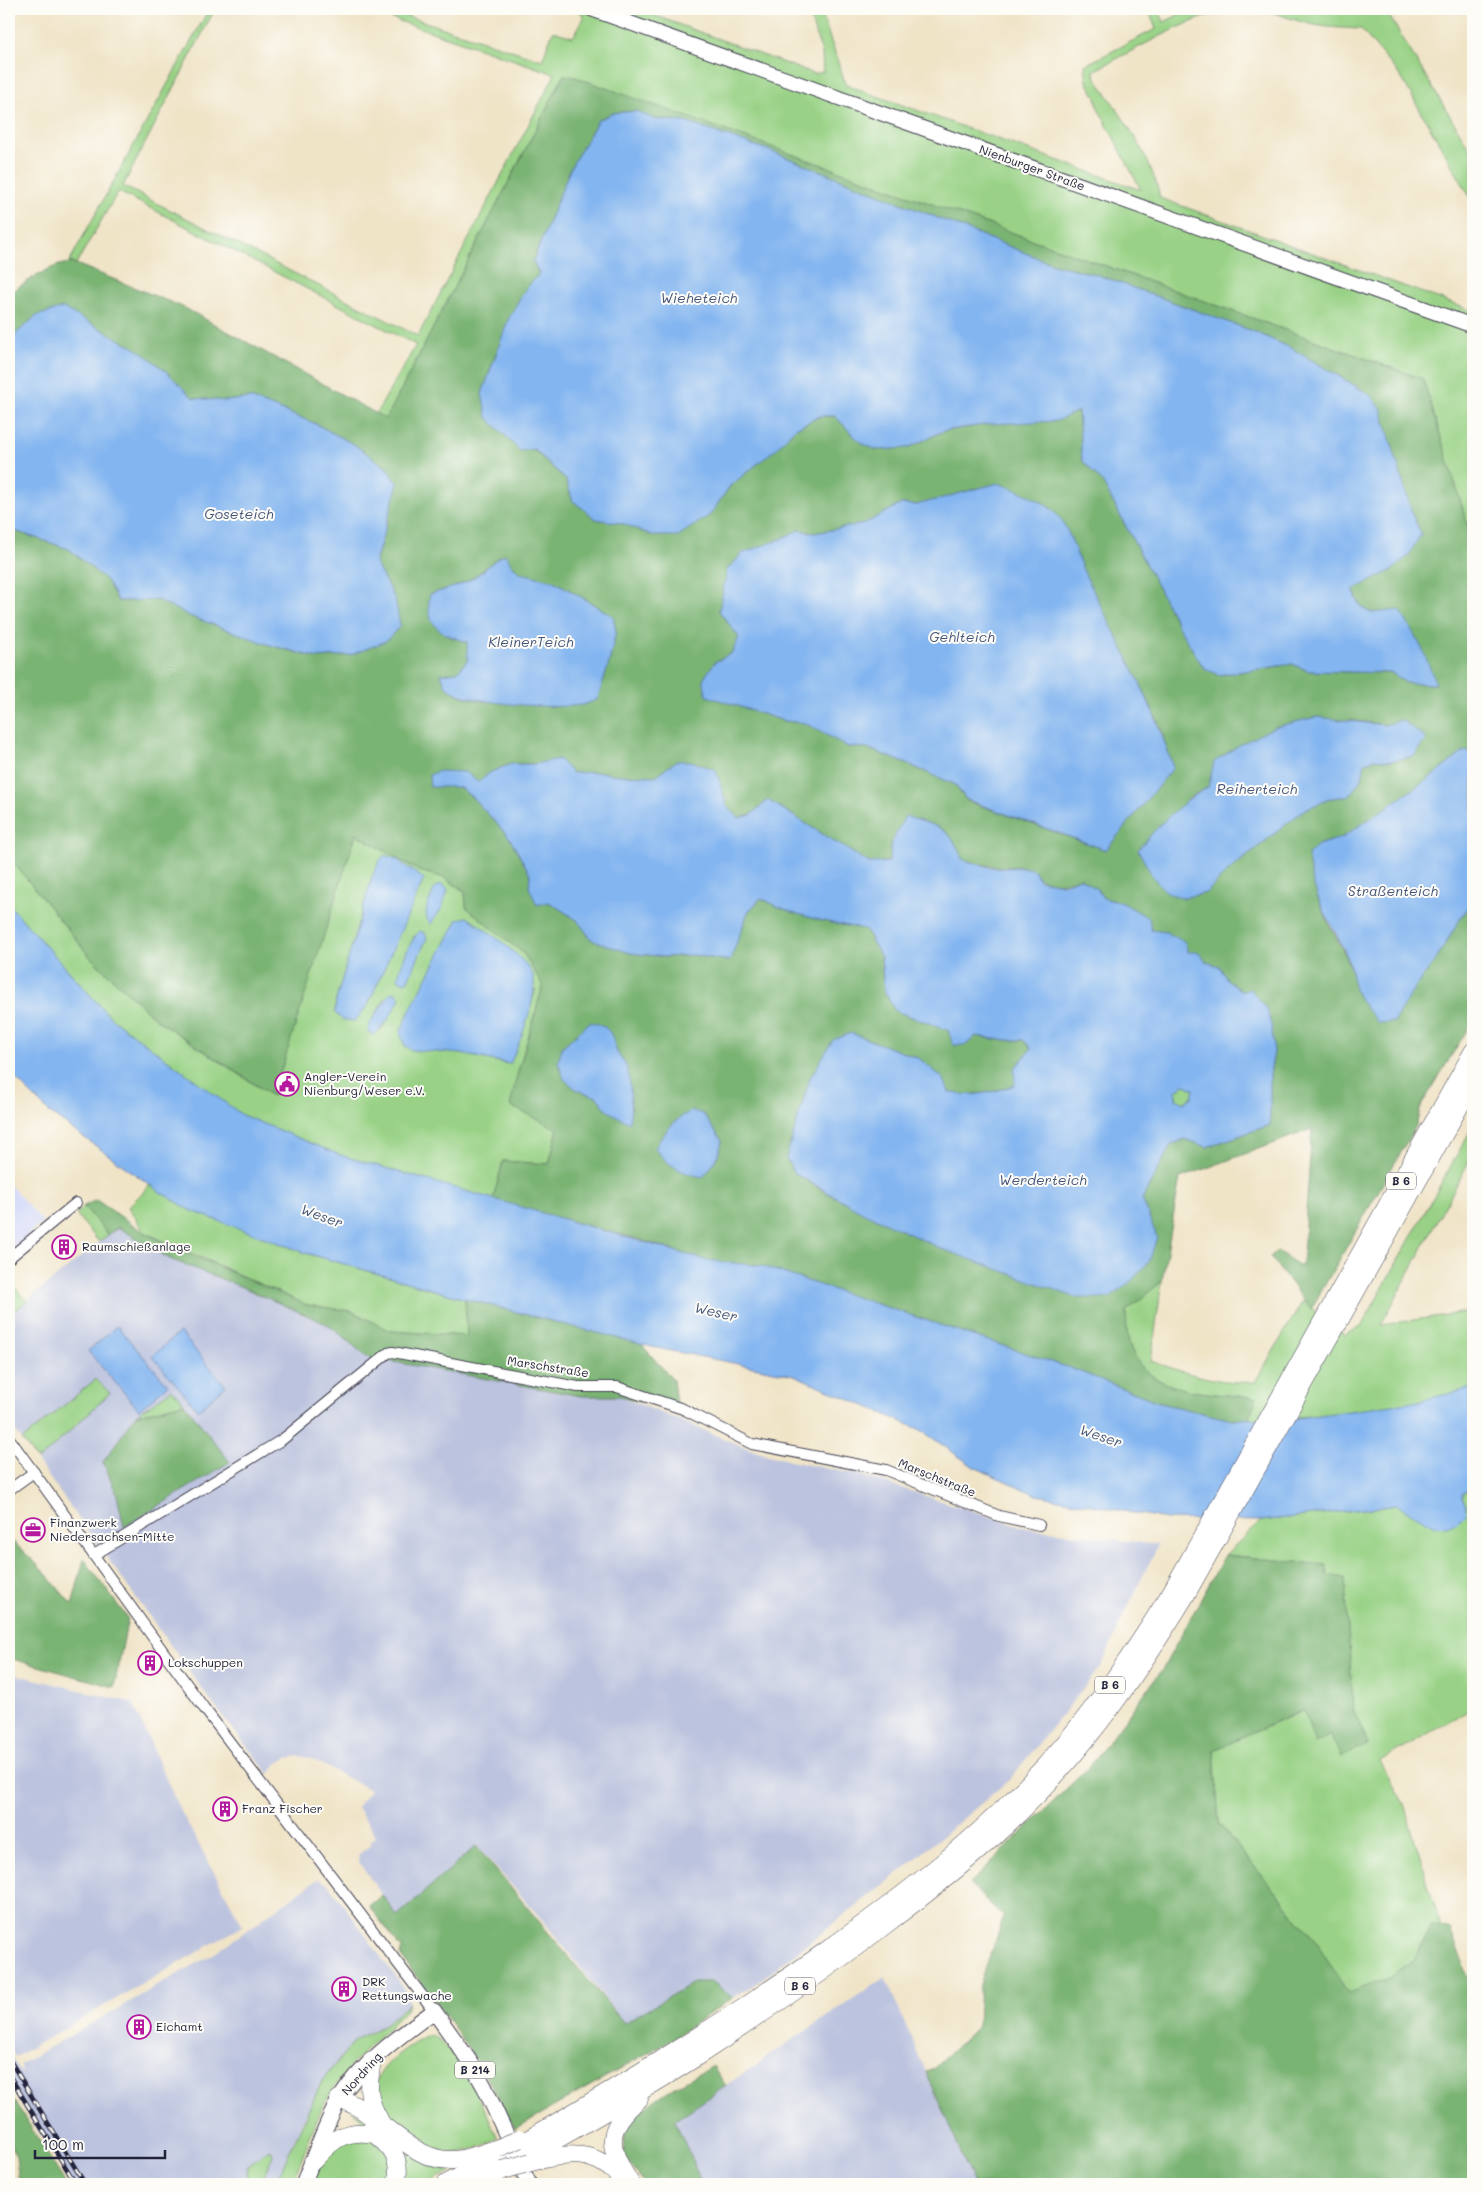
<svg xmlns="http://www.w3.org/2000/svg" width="1482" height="2193" font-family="Mali,sans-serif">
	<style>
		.built { fill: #d3d9f9 }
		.industrial { fill: #bcc3de; fill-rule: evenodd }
		.green { fill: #99d286; stroke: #5e7a60; fill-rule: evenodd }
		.forest { fill: #7ab473; stroke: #4e6b57; fill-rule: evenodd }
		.water { fill: #83b5f0; stroke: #526c96; fill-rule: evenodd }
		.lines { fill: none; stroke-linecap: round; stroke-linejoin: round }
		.street-casing { stroke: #413f50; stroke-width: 12 }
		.secondary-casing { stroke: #413f50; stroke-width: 16 }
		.primary-casing { stroke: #413f50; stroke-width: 17 }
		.highway-casing { stroke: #413f50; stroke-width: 19 }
		.street { stroke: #fff; stroke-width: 10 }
		.secondary { stroke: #fff; stroke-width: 14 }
		.primary { stroke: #fff; stroke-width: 15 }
		.highway { stroke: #fff; stroke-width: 18 }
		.rail-casing { stroke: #22223b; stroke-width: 4.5 }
		.rail { stroke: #fdfcf7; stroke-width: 2.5; stroke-dasharray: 8; stroke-linecap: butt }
		.highway-bridge-casing { stroke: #413f50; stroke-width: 19; stroke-linecap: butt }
		.highway-bridge { stroke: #fff; stroke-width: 18 }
		.labels { text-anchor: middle; stroke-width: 4; stroke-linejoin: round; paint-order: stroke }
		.shield { fill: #fdfcf7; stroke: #646373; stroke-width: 1 }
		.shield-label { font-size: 11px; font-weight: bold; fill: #22223b }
		.street-label { font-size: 12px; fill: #22223b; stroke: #fdfcf7 }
		.poi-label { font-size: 12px; fill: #22223b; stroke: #fdfcf7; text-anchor: start }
		.water-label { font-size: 14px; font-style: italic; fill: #44557a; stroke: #fdfcf7 }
	</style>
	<rect width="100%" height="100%" fill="#fdfcf7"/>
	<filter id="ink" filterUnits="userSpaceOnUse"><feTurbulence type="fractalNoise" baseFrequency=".02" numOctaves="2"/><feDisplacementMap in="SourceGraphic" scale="10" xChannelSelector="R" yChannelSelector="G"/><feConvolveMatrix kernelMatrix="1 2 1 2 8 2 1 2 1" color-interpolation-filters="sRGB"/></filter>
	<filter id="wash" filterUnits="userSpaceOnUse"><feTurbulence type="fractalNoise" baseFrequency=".0096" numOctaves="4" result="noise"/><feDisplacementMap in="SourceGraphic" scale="20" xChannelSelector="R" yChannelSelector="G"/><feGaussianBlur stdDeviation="1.12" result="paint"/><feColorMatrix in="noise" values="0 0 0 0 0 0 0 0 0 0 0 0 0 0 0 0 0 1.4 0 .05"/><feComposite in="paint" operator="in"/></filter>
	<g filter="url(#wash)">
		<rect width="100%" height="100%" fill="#f0e4c7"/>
		<polygon class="built" points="9,1184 43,1222 9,1251"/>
		<g class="industrial">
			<path d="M118,1227L170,1259L247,1289L329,1325L367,1357L578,1396H620L757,1452L795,1462L863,1476L1027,1528L1158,1545L1122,1619L1102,1665L1009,1780L906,1867L758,1982L733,1998L713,1982H694L624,2023L546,1924L477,1846L397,1916L360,1864L358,1855L372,1844L370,1841L376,1836L357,1807L370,1790L310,1758L299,1756L287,1758L276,1764L269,1774L213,1704L9,1422V1315ZM230,1462L124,1526L117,1495Z"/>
			<polygon points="9,1673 133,1703 178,1806 243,1926 15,2057 9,2046"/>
			<polygon points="318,1879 328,1884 408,1994 409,2003 385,2025 355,2040 305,2116 275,2184 72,2184 9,2085 9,2053 22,2074 21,2064 215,1953"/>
			<polygon points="885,1977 974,2184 702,2184 675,2120"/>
		</g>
		<g class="green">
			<path d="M209,9H215L123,186L418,336L555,74L364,9H385L542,60L553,31L573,37L584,18L581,12L571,9H637L814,74L823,72L822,53L807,9H820L846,85L1141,190L1098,108L1096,97L1087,82L1085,65L1156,29L1148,9H1159L1164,22L1190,9H1236C1201,11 1133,51 1099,68L1094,71L1096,78C1119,113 1152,156 1160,198L1473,311V542L1423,379L575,77L564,75L386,419L376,414L416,345L123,194L118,192L76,264L69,262Z"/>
			<path d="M1257,9H1385L1473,154V202L1401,77L1361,29C1343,28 1324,28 1306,23C1289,19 1276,12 1257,9Z"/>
			<path d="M356,834L419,871L445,878L465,892L466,907L524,954L543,986L516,1079L558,1128L549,1164L503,1161L493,1200L340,1155L242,1116L111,1018L9,905V857L92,959L157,1020L272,1096ZM396,859L423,879L368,1005L335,1013L336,1000L372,877ZM414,936L427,938L408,980L411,944ZM536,989L510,1064L462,1054ZM386,997L400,998L388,1020L380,1031L370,1023Z"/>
			<polygon points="1184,1084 1194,1089 1192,1097 1184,1103 1176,1099 1176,1091"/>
			<path d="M1473,1126V1154L1381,1325L1473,1311V1388C1453,1393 1433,1398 1413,1402C1359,1413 1303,1418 1248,1419L1256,1398C1209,1392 1140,1397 1128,1338C1126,1329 1126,1320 1126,1311L1162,1281L1151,1361C1185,1373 1219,1384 1255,1382L1303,1301L1345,1335L1362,1325Z"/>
			<polygon points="150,1185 192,1211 306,1253 465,1299 467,1336 391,1331 351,1311 307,1305 144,1232 128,1207"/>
			<polygon points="84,1206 108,1235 99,1242 76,1214"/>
			<polygon points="9,1281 27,1301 9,1315"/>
			<polygon points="96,1379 110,1393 40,1459 36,1459 22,1440"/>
			<polygon points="172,1389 184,1403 136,1415"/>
			<polygon points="1473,1488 1473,1708 1380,1761 1404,1804 1441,1927 1430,1927 1415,1960 1389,1978 1348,1994 1315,1940 1219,1824 1214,1750 1305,1710 1330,1734 1368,1743 1353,1709 1352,1691 1326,1565 1225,1555 1261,1521 1398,1505 1436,1526 1464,1501 1461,1494"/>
			<path d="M409,2003L405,2011C377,2040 345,2066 325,2103C311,2129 304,2158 291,2184H275L322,2081L355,2040L385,2025Z"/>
			<path d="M431,2035C456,2045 487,2113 498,2138C481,2148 463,2154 443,2153C431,2153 391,2129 385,2119C382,2115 375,2089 376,2085C378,2065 414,2041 431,2035Z"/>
			<polygon points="352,2110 462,2166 426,2184 402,2184 399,2154"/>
			<polygon points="365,2135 387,2148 393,2184 310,2184 319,2163 333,2145"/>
			<polygon points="268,2150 272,2151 273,2155 262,2179 257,2182 250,2181 246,2174 248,2165"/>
		</g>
		<g class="forest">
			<path d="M564,75L575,77L1423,379L1473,542V752L1465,751L1431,777L1343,837L1318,845L1317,896L1329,924L1346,956L1359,998L1394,1022L1409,996L1436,959L1471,901L1473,874V1020L1421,1106L1416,1126L1311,1309L1270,1257L1277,1251L1302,1267L1312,1129L1180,1178L1162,1281L1126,1311C1127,1320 1126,1330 1128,1338C1140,1397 1210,1392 1257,1398L1248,1419H1228L1164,1404L1070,1368L762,1266L706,1261L641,1240L493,1200L503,1161L549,1164L558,1129L510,1106L516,1079L543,986L524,954L466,907L465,891L445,878L419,871L356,834L273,1096L157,1020L92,959L9,857V529L69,549L106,580L118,601L157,600L192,617L270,645L318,658L351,655L395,599L375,563L398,483L387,468L355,445L314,423L250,398L226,401L193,398L167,372L12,338L9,340V290L11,292C27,282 57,259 76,264L185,308L386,419ZM636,111L654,119L685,122L768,150L1053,264L1098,275L1255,332L1291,348L1369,394L1398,468L1413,516L1421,534L1394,569L1353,589C1361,606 1363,613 1383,613L1436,684L1406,683L1392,673L1309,671L1292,664L1219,675L1204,668L1182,633L1103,483L1082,460L1078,410L943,431L908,448L861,443L835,416H820L794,429L775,449L730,486L710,515L654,536L624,524L596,519L573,501L566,480L533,449L482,394C497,351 509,309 539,274L533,261L571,167L598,120L613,113ZM977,488C1004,490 1025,489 1049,507C1069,523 1074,550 1084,573C1110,628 1141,680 1164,736L1106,850L967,801L954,784L917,768L867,748L848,747L805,723L784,721L715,662L732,653L739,637L719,611L781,539L798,530L815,533L864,524L901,504L916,505L951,497ZM505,554L512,565L521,573L554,581L613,616L616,631L608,667L486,702L461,696L447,687L441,674L457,672L468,660L467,641L451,638L430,594C444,590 461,586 474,577C486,569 490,561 505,554ZM1350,720L1385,725L1402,720L1391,761L1375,759L1365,762L1362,778L1349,796L1332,798L1305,809L1227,872L1206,893L1186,800L1208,787ZM559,759L572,773L600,772L618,775L656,776L676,762L739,818L751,815L768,800L869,863L889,862L892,842L906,817C936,826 952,826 961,859C983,866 1000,868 1022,866C1043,883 1053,887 1080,878L1097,889L1103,898L1123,903L1151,930L1206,962L1219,966L1229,982L1243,991L1274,1052L1270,1073V1125L1207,1147L1185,1139L1171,1145L1142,1199L942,1249L825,1192L794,1173L786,1158L810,1078L851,1033L920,1059L948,1092L962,1095L987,1093L1016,1085L1014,1069L1032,1048L1023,1040H1001L976,1036L966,1045L948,1030L895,1011L884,990L881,957L865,929C829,923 793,916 761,898L748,912L729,961L693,955L665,957L592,940L577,920L549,902L529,887L530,874L509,837L473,798L459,787L478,782L491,772L511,764H535ZM591,1022L609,1031L618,1054L626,1064L630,1089L629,1103L632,1109L608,1111L597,1097L575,1036ZM703,1114L722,1141C719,1156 713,1166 703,1177Z"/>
			<polygon points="96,1200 144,1232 169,1245 307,1305 351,1311 391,1331 467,1336 465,1299 641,1344 673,1380 677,1411 620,1396 581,1396 367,1357 329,1325 247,1289 170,1259 118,1227 108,1235 84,1206"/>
			<polygon points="184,1403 230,1462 124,1527 117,1495 103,1462 136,1415"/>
			<polygon points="9,1538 42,1569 72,1605 84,1559 128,1619 114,1687 9,1658"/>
			<polygon points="1225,1555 1326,1565 1327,1575 1345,1578 1353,1709 1368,1743 1341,1757 1330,1734 1315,1744 1304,1710 1214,1750 1219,1824 1315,1940 1348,1993 1389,1978 1415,1960 1431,1926 1450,1928 1473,1991 1473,2184 974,2184 926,2071 934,2068 978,2026 980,1984 1004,1917 969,1884 1091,1765 1162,1670"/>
			<path d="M476,1846L624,2023L694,1982H713L733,1998L672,2039L515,2129C483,2065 444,2011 400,1955L402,1949L369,1906L382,1895L397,1916Z"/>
			<path d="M713,2066L726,2086L675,2120L702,2184H645C639,2176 632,2168 627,2159C606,2116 685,2082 713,2066Z"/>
			<polygon points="9,2092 66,2184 19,2184 16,2156 9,2143"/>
		</g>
		<g class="water">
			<polygon points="636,111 654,119 685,122 768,150 1053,264 1098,275 1255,332 1291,348 1369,394 1381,408 1413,516 1421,534 1408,556 1394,569 1353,590 1360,605 1371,613 1400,610 1423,650 1436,684 1406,683 1392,673 1309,671 1292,664 1219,675 1204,668 1182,633 1103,483 1082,460 1078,411 1057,421 991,424 943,431 908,448 877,450 861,443 835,416 820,416 794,429 776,449 730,486 710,515 678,536 654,536 624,524 596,519 573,501 566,480 534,449 520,451 487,417 482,394 508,320 524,291 539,274 533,261 571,167 598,120 613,113"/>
			<polygon points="63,308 142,352 167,372 193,398 226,401 250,398 314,423 355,445 387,468 398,483 375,563 395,599 400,626 386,641 351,655 318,658 270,645 192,617 157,600 118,601 106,580 69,549 9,529 9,340 36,316"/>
			<path d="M998,483C1015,489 1035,496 1050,508C1070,524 1074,551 1085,574C1116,638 1153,699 1173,768L1106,850L967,800L954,784L917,768L867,748L848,747L805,723L784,721L707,696L703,679L715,662L732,653L739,637L719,611L727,570L743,553L781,539L798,530L815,533L864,524L901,504L916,505Z"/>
			<path d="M505,554L512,565L521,573L554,581L613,616L616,631L608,667L597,700C592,701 587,704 583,705C558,709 464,705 447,687C444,684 443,678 441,674L457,672L468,660L467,642C440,634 424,625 430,594C444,590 461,586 474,577C486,570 491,561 505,554Z"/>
			<path d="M1316,717L1385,725L1402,720L1426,739L1414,756L1391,761L1375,759L1365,762L1362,778L1349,796L1332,798L1305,809L1227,872L1206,893L1181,898L1165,891L1153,877L1138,850C1160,823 1178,805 1208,787L1214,762L1241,744L1275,727Z"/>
			<path d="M1465,751L1473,752V874L1471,901L1436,959L1409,996L1394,1022L1378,1023C1372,1015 1364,1007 1359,998C1352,985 1352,968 1346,954C1329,918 1312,897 1308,855L1318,845L1343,837L1431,777Z"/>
			<path d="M559,759L572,773L600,772L618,775L656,776L676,761H691L716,770L727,806L739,818L751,815L768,800L869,863L889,862L892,842L905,816C937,827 950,825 962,859C974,863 988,868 1002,868C1015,868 1020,865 1034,870L1039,880L1063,884L1080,878L1097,889L1103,898L1123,903L1149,918L1151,930L1166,932L1185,942L1188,952H1199L1206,962L1219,966L1229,982L1242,991L1250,989L1267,1009L1272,1029L1274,1052L1270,1073V1125L1207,1147L1185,1139L1171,1145L1142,1199L1157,1237L1149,1262L1131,1281L1110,1298H1077L942,1249L864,1213L794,1173L786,1158L810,1078L833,1040L851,1033L920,1059L944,1079L949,1092C972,1098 993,1092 1015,1085L1014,1069L1032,1048L1023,1040H1001L976,1036L966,1045H953L948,1030L895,1011L884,990L881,957L865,929C829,923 793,916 761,898L748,912L730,961L693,955L665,957L630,953L592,940L577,920L549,902L537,905L529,887L530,874L509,837L473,798L459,787H430L429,775L440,771L465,772L478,782L491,772L511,764H535ZM1183,1084L1194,1089L1192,1097L1184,1103L1176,1099V1091Z"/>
			<polygon points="385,855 396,859 424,879 368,1005 355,1021 343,1020 335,1013 336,1000 372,877 380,860"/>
			<path d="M442,884L448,890L442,908L431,924C420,915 431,898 435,887Z"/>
			<polygon points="9,905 111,1018 242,1115 340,1155 706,1260 762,1266 1070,1368 1164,1404 1228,1419 1297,1418 1372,1408 1414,1402 1473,1388 1473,1488 1461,1494 1466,1506 1465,1515 1457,1523 1446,1527 1436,1526 1397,1505 1261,1521 1167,1519 1037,1495 974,1467 921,1430 794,1375 652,1347 455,1296 306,1253 192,1211 160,1192 50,1113 9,1072"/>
			<path d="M467,917C483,928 528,958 533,976C539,995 519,1045 510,1064L462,1054L412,1050L405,1046L400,1033L412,1006L458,919Z"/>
			<path d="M420,931L425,933L427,938L408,980L403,983L398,979C399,968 411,938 420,931Z"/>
			<polygon points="391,992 396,993 400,998 388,1020 374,1035 368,1032 370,1023"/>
			<path d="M590,1022C597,1023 603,1025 608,1030C613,1035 614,1045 617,1052C619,1057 624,1060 626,1065C631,1078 632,1110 629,1123L608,1111L597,1097L577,1090L564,1079L558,1062L562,1047Z"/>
			<path d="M692,1111L703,1114L722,1141C719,1156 713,1166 703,1177C683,1174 666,1165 655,1148C665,1131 674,1119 692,1111Z"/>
			<polygon points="117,1326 168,1385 139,1410 88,1351"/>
			<polygon points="180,1332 226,1386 198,1410 152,1356"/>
		</g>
	</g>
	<g filter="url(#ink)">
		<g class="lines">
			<g class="street-casing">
				<g id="street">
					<polyline points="9,1258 76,1203"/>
					<polyline points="9,1438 204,1708 434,2011"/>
					<polyline points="9,1490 34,1472"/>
					<polyline points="94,1555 283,1439 388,1353 393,1352 578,1387 617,1387 683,1409 752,1444 886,1470 999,1516 1039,1525"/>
				</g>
			</g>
			<g class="secondary-casing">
				<polyline id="secondary" points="591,9 1473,326"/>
			</g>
			<g class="primary-casing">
				<path id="primary" d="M303,2184C315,2156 324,2126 339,2100C361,2063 400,2036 434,2011L471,2063L485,2088L529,2184"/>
			</g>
			<g class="highway-casing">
				<g id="highway">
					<path d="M372,2060C368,2085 366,2098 380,2121"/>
					<path d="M339,2099C354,2103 364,2111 376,2120C398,2137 424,2162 453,2160C468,2159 484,2153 498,2148"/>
					<path d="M371,2131C390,2146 403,2158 396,2184"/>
					<path d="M522,2143C624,2083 725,2022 823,1953C895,1902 965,1849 1027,1785C1084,1727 1129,1660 1172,1591L1473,1052"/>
					<path d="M528,2156C581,2125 635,2096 687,2063C755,2019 821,1974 885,1925C939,1885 991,1843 1038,1794C1095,1735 1141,1668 1184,1598L1473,1082"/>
					<path d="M313,2161C333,2139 344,2129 375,2134"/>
					<path d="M531,2162C567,2153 596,2148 622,2180"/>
					<polyline points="446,2184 499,2156"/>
					<polyline points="477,2184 503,2170"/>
					<path d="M631,2184C607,2148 604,2129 639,2099"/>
				</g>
			</g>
			<use href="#street" class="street"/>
			<use href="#secondary" class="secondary"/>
			<use href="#primary" class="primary"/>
			<use href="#highway" class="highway"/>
			<g class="rail-casing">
				<g id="rail">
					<polyline points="9,2059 85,2184"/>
					<polyline points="9,2075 76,2184"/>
				</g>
			</g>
			<use href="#rail" class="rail"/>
			<g class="highway-bridge-casing">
				<g id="highway-bridge">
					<polyline points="498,2148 520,2139"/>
					<polyline points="503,2170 531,2162"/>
				</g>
			</g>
			<use href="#highway-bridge" class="highway-bridge"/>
		</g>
	</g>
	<defs>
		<g id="civic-ring" transform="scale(1.25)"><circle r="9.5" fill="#fdfcf7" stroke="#b5179e" stroke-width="1.5"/><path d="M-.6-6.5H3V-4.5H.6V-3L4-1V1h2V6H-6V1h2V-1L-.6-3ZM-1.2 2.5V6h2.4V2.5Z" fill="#b5179e"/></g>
		<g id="building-ring" transform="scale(1.25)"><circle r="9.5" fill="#fdfcf7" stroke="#b5179e" stroke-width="1.5"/><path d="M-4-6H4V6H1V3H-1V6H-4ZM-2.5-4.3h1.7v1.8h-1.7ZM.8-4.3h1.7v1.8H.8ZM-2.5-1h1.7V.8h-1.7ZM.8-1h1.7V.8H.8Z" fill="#b5179e"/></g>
		<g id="office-ring" transform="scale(1.25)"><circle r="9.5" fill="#fdfcf7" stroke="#b5179e" stroke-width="1.5"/><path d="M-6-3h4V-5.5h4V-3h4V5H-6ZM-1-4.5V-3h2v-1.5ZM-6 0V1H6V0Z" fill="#b5179e"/></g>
	</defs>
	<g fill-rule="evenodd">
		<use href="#civic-ring" x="287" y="1084"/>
		<use href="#building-ring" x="64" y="1247"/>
		<use href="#office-ring" x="33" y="1530"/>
		<use href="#building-ring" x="150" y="1663"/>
		<use href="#building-ring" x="225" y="1809"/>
		<use href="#building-ring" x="344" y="1989"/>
		<use href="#building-ring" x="139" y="2027"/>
	</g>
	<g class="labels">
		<g class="shield">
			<rect x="1386" y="1172.5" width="30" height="17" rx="4"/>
			<rect x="1095" y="1676.5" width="30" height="17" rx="4"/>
			<rect x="785" y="1977.5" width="30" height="17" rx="4"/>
			<rect x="455" y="2061.5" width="40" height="17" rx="4"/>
		</g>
		<g class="shield-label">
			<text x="1401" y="1185">B 6</text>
			<text x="1110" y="1689">B 6</text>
			<text x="800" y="1990">B 6</text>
			<text x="475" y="2074">B 214</text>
		</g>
		<g class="street-label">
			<text transform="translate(1032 168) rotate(20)" y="4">Nienburger Straße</text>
			<text transform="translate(548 1367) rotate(9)" y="4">Marschstraße</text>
			<text transform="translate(937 1478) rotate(22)" y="4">Marschstraße</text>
			<text transform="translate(362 2074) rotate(-48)" y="4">Nordring</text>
		</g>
		<g class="poi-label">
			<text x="304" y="1081">Angler-Verein<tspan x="304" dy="14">Nienburg/Weser e.V.</tspan></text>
			<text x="82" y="1251">Raumschießanlage</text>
			<text x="50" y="1527">Finanzwerk<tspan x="50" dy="14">Niedersachsen-Mitte</tspan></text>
			<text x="168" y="1667">Lokschuppen</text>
			<text x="242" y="1813">Franz Fischer</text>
			<text x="362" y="1986">DRK<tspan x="362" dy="14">Rettungswache</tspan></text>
			<text x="156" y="2031">Eichamt</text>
		</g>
		<g class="water-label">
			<text x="699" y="303">Wieheteich</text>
			<text x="239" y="519">Goseteich</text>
			<text x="962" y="642">Gehlteich</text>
			<text x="531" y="647">KleinerTeich</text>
			<text x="1257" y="794">Reiherteich</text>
			<text x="1393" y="896">Straßenteich</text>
			<text x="1043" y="1185">Werderteich</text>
			<text transform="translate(322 1216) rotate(20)" y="5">Weser</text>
			<text transform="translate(716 1312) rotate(13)" y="5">Weser</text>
			<text transform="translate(1101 1436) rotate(19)" y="5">Weser</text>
		</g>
	</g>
	<rect width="1482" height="2193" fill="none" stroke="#fdfcf7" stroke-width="30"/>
	<path d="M35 2150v8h130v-8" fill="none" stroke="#22223b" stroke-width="2.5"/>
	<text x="42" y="2150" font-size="15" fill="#22223b" stroke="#fdfcf7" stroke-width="4" paint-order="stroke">100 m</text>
</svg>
